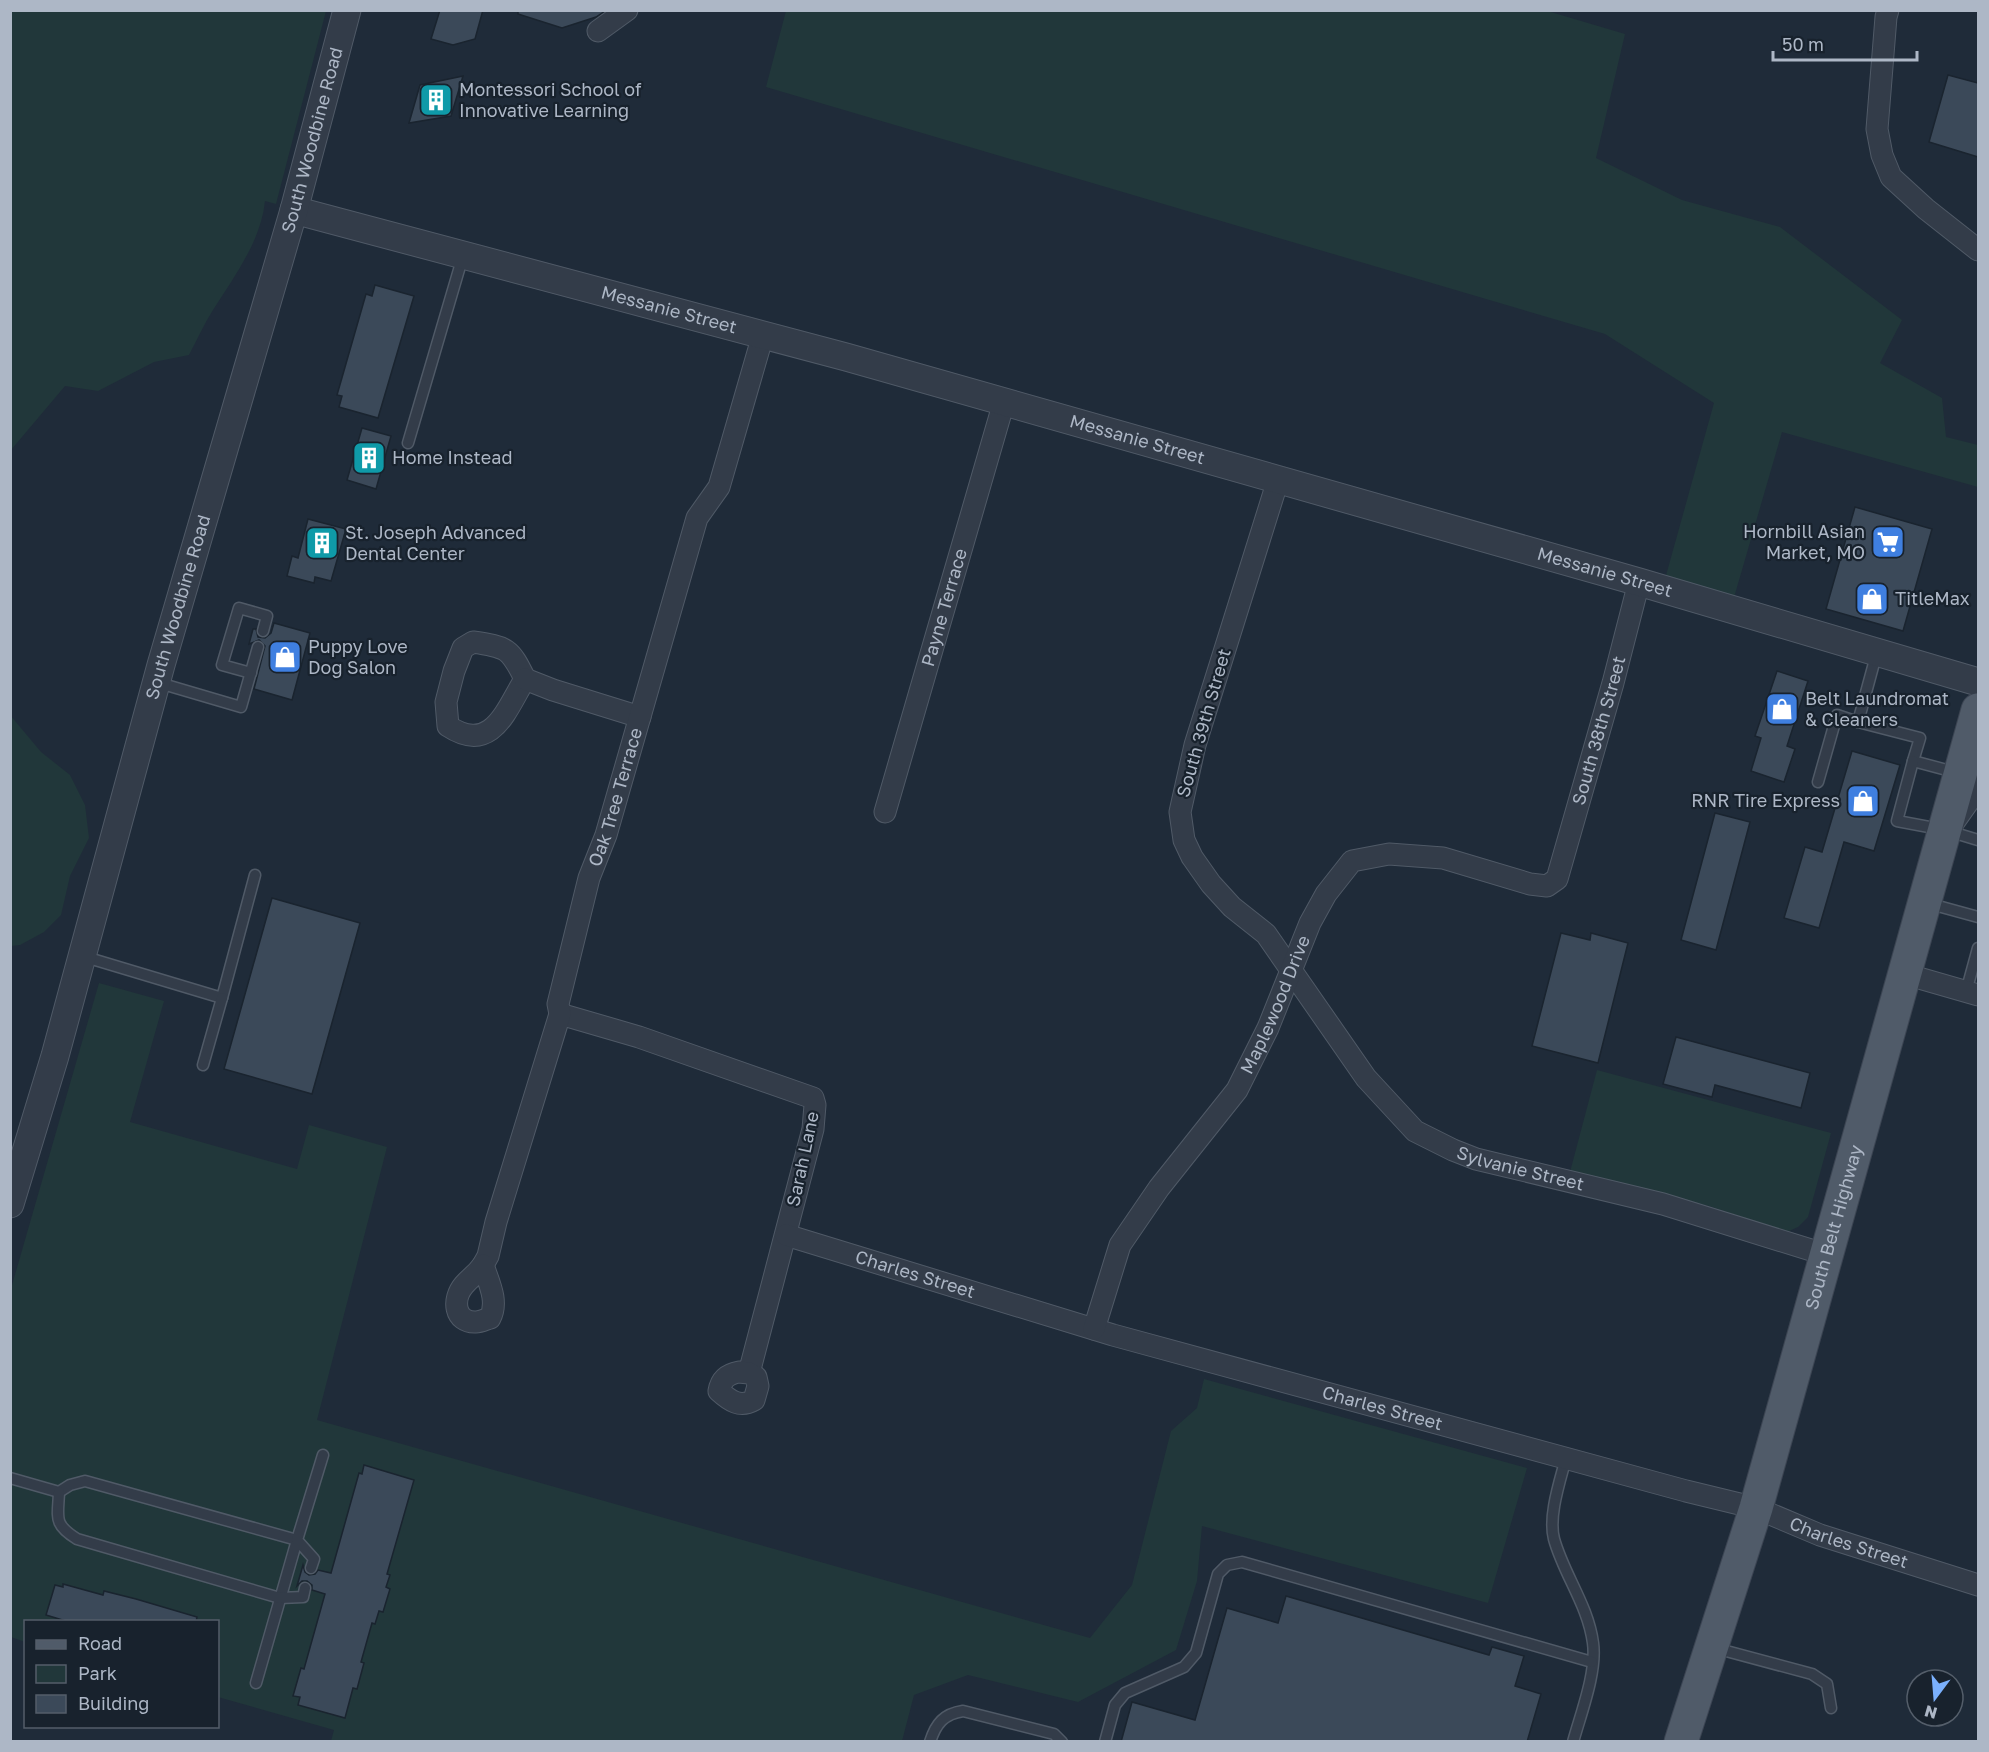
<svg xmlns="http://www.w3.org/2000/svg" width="1989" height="1752" font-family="'Golos Text',sans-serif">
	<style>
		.green { fill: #21373a }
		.building { fill: #3b4959; stroke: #1a242f; stroke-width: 1.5 }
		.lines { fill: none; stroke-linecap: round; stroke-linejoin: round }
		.service-casing { stroke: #505a67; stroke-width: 13 }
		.minor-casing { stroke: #505a67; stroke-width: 23 }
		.tertiary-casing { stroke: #505a67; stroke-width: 29 }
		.primary-casing { stroke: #3c4553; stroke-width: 35 }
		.service { stroke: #333c49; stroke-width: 10 }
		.minor { stroke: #333c49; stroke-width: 21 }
		.tertiary { stroke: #333c49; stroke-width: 27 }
		.primary { stroke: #505b69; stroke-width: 33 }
		.labels { text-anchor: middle; stroke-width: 4.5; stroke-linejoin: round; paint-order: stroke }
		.poi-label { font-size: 18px; fill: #adb7c6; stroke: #18222d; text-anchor: start }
		.street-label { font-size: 18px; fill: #adb7c6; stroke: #18222d }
	</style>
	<rect width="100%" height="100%" fill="#1f2b39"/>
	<g class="green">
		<path d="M11,10L326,11L276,204L265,201C261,241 234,277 213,310C204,324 197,340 189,355L154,362L98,391L65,386L11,450Z"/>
		<polygon points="1544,10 1625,34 1596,158 1682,200 1780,227 1902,320 1880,363 1942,398 1946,437 1978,445 1978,487 1782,432 1733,601 1665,579 1714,403 1605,334 766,87 786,11"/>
		<polygon points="10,715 41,752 70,775 85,805 89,838 70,876 61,915 44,932 20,945 11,946"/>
		<polygon points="99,983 164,1001 130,1122 297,1169 309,1125 387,1147 317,1420 1090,1638 1132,1585 1171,1431 1197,1408 1204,1379 1527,1468 1488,1603 1202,1526 1197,1581 1176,1650 1078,1702 968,1675 914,1695 902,1741 331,1741 334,1730 218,1697 218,1622 26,1622 25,1642 11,1637 10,1292"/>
		<polygon points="1597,1070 1831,1133 1808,1217 1798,1227 1787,1232 1709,1206 1570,1172"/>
	</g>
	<g class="building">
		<polygon points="440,10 483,10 475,39 453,45 431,39"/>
		<polygon points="518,10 605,10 605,11 596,17 562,28 518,14"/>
		<polygon points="1948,75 1978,83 1978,157 1929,142"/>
		<polygon points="463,76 451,116 409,123 420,85"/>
		<polygon points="375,285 414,296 378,418 339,407 342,396 337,395 366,294 372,296"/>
		<polygon points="362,428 391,436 376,489 347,480"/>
		<polygon points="1855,507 1932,529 1903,631 1826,609"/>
		<polygon points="308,519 346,529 331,581 315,577 314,583 287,576 292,556 298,558"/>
		<polygon points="274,623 310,633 292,700 254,689 265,646 259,640 249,644 253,629 256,629 258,637 265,638 271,633"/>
		<polygon points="1777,671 1808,681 1787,746 1795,749 1784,782 1751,771 1761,738 1755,736"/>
		<polygon points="1852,751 1900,765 1874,851 1844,842 1819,928 1784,918 1805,847 1822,852"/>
		<polygon points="1715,813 1750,822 1716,950 1681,940"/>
		<polygon points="272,898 360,923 312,1094 224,1069"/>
		<polygon points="1561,933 1590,940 1591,933 1628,943 1598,1063 1532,1046"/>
		<polygon points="1676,1037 1810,1073 1801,1108 1715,1085 1712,1097 1663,1084"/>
		<polygon points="364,1465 414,1480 387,1574 390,1575 386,1587 390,1589 383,1612 379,1611 375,1624 372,1623 361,1662 364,1663 357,1689 353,1688 345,1718 298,1705 300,1697 293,1696 301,1668 304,1669 325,1594 312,1590 312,1585 307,1581 302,1581 297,1586 303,1565 305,1572 309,1575 315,1574 318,1570 331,1573 359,1473 362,1474"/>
		<polygon points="63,1584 103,1595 104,1591 136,1599 197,1617 196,1622 69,1622 46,1615 55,1585 63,1587"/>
		<polygon points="1286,1596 1489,1655 1492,1647 1524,1656 1515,1686 1541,1694 1527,1742 1121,1742 1132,1702 1195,1720 1227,1608 1278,1623"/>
	</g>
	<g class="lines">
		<g class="service-casing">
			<g id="service">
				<polyline points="408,443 463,256"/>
				<polyline points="1877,652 1858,722 1920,738 1913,761 1958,773"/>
				<polyline points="251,673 222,665 239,608 267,616 263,631"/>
				<polyline points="156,682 241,707 258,647"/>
				<polyline points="1913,761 1897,821 1945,830 1978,840"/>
				<polyline points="1818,782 1837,715 1858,722"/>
				<polyline points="1927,903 1978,917"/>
				<polyline points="82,956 222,998 255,875"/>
				<polyline points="1966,992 1978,948"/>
				<polyline points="203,1065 222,998"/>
				<path d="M1566,1458C1560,1481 1548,1516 1554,1539C1564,1575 1588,1605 1593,1643C1597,1672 1581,1713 1573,1742"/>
				<polyline points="10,1478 59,1492 70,1485 85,1481 297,1540 256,1683"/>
				<path d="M59,1492C58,1518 53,1524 77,1539L280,1598L303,1597L305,1588"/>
				<polyline points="311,1568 314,1559 297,1540 323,1455"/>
				<polyline points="1715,1648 1812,1674 1827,1684 1831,1708"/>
				<path d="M930,1742C936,1723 944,1714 963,1711L1054,1734L1062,1742"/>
				<polyline points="1105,1742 1115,1705 1125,1693 1184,1667 1196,1653 1218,1574 1227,1565 1242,1562 1592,1662"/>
			</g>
		</g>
		<g class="minor-casing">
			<g id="minor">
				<polyline points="1888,10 1886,17 1877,129 1882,155 1891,177 1926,209 1978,250"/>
				<polyline points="598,31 627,10"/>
				<path id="s1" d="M1278,480L1195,745L1180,812L1184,840L1192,857L1211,884L1232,907L1266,934L1366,1078L1415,1131L1453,1150L1476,1159L1663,1204L1827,1255"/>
				<path d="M473,642C507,647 510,648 525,679C506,710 492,755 448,726L446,702L454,671L463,648Z"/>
				<polyline points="525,679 553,690 640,717"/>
				<path id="s2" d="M885,812L1004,402"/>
				<polyline points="1905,974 1978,995"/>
				<polyline points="560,1014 639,1037 813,1098 815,1105 813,1129 749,1373"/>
				<path id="s3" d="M786,1235L1113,1335L1686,1491L1756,1508L1820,1535L1978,1585"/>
				<path id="s4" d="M483,1265L488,1256L496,1222L560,1014L558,1004L589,878L606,835L697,518L719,487L763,335"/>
				<path d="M483,1265C488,1281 499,1301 490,1318C486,1319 481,1322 476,1322C454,1323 452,1299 464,1285C471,1277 476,1275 483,1265Z"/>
				<path id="s5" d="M1094,1329L1120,1245L1159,1188L1237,1090L1268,1028L1310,923L1326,894L1352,861L1389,854L1443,858L1530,884L1547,886L1557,879L1613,683L1639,582"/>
				<path d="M739,1372L749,1373L756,1377L758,1386L754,1400C740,1408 730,1401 719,1391C721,1379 728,1374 739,1372Z"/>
			</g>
		</g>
		<g class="tertiary-casing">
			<g id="tertiary">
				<path id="s6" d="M294,210L846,357L1639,582L1978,682"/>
				<polyline points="1951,821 1978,783"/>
				<path id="s7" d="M10,1204L55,1056L161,665L294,210L347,10"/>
			</g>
		</g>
		<g class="primary-casing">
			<g id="primary">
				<path id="s8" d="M1681,1742L1756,1508L1978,710"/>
			</g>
		</g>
		<use href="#service" class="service"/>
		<use href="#minor" class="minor"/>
		<use href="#tertiary" class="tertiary"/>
		<use href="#primary" class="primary"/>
	</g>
	<defs>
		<g id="building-square" transform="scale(1.725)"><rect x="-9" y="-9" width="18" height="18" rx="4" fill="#0f9aa8" stroke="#18222d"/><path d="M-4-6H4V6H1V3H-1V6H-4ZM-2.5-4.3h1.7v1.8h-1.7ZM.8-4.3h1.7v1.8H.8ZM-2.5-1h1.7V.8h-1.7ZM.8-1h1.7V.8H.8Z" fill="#fff"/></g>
		<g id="supermarket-square" transform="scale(1.725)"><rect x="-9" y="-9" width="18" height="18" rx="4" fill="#3f7fe0" stroke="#18222d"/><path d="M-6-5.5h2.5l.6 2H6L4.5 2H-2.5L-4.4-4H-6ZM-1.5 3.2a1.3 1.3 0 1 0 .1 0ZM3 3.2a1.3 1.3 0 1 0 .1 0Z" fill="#fff"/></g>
		<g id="shop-square" transform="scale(1.725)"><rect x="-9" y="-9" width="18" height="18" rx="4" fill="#3f7fe0" stroke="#18222d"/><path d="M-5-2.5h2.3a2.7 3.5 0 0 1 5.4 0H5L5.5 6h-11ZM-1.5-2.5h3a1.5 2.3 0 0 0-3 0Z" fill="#fff"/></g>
	</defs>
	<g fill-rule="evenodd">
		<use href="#building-square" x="436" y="100"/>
		<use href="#building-square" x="369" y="458"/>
		<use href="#supermarket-square" x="1888" y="542"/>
		<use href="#building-square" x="322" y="543"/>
		<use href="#shop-square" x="1872" y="599"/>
		<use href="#shop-square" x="285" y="657"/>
		<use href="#shop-square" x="1782" y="709"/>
		<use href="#shop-square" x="1863" y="801"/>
	</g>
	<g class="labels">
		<g class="poi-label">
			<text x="459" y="96">Montessori School of<tspan x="459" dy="21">Innovative Learning</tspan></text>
			<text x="392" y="464">Home Instead</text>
			<text x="1865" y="538" text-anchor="end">Hornbill Asian<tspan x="1865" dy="21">Market, MO</tspan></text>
			<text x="345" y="539">St. Joseph Advanced<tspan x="345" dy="21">Dental Center</tspan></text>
			<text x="1895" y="605">TitleMax</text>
			<text x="308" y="653">Puppy Love<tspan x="308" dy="21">Dog Salon</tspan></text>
			<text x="1805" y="705">Belt Laundromat<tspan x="1805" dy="21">&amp; Cleaners</tspan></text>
			<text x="1840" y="807" text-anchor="end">RNR Tire Express</text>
		</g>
		<g class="street-label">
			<text dy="6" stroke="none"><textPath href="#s7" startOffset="1106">South Woodbine Road</textPath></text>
			<text dy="6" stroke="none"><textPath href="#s6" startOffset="388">Messanie Street</textPath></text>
			<text dy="6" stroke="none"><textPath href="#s6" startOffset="874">Messanie Street</textPath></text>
			<text dy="6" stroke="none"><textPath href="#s6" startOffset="1360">Messanie Street</textPath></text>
			<text dy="6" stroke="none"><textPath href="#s7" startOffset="620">South Woodbine Road</textPath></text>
			<text dy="6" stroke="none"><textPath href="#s2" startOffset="213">Payne Terrace</textPath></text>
			<text transform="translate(1204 723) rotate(-74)" y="6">South 39th Street</text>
			<text dy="6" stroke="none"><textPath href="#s5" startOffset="906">South 38th Street</textPath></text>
			<text dy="6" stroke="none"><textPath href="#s4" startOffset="488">Oak Tree Terrace</textPath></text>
			<text dy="6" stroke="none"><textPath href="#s5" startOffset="376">Maplewood Drive</textPath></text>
			<text transform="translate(803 1159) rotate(-78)" y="6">Sarah Lane</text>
			<text dy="6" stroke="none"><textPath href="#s1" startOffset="861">Sylvanie Street</textPath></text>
			<text dy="6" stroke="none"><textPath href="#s8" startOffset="537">South Belt Highway</textPath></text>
			<text dy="6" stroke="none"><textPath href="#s3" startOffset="135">Charles Street</textPath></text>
			<text dy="6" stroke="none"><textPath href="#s3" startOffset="621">Charles Street</textPath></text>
			<text dy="6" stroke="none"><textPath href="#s3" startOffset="1107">Charles Street</textPath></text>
		</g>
	</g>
	<rect width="1989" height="1752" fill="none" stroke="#adb7c6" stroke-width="24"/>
	<rect x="24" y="1620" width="195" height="108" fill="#18222d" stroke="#545e6a" stroke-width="1.5"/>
	<rect x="36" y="1640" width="30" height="9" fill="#505b69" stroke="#545e6a" stroke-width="1.5"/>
	<text x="78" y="1650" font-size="18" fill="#adb7c6">Road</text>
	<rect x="36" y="1665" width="30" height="18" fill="#21373a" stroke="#545e6a" stroke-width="1.5"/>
	<text x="78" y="1680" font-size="18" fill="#adb7c6">Park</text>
	<rect x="36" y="1695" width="30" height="18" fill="#3b4959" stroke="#545e6a" stroke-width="1.5"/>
	<text x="78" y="1710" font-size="18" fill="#adb7c6">Building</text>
	<g transform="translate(1935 1698) rotate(196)"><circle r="28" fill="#18222d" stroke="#545e6a" stroke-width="1.5"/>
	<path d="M0-4.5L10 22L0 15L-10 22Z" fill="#7ab0fd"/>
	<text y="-9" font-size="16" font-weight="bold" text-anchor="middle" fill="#adb7c6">N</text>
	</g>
	<path d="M1773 51v9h144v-9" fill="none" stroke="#adb7c6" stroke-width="3"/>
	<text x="1782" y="51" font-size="18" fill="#adb7c6" stroke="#18222d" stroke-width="4.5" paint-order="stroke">50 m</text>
</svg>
